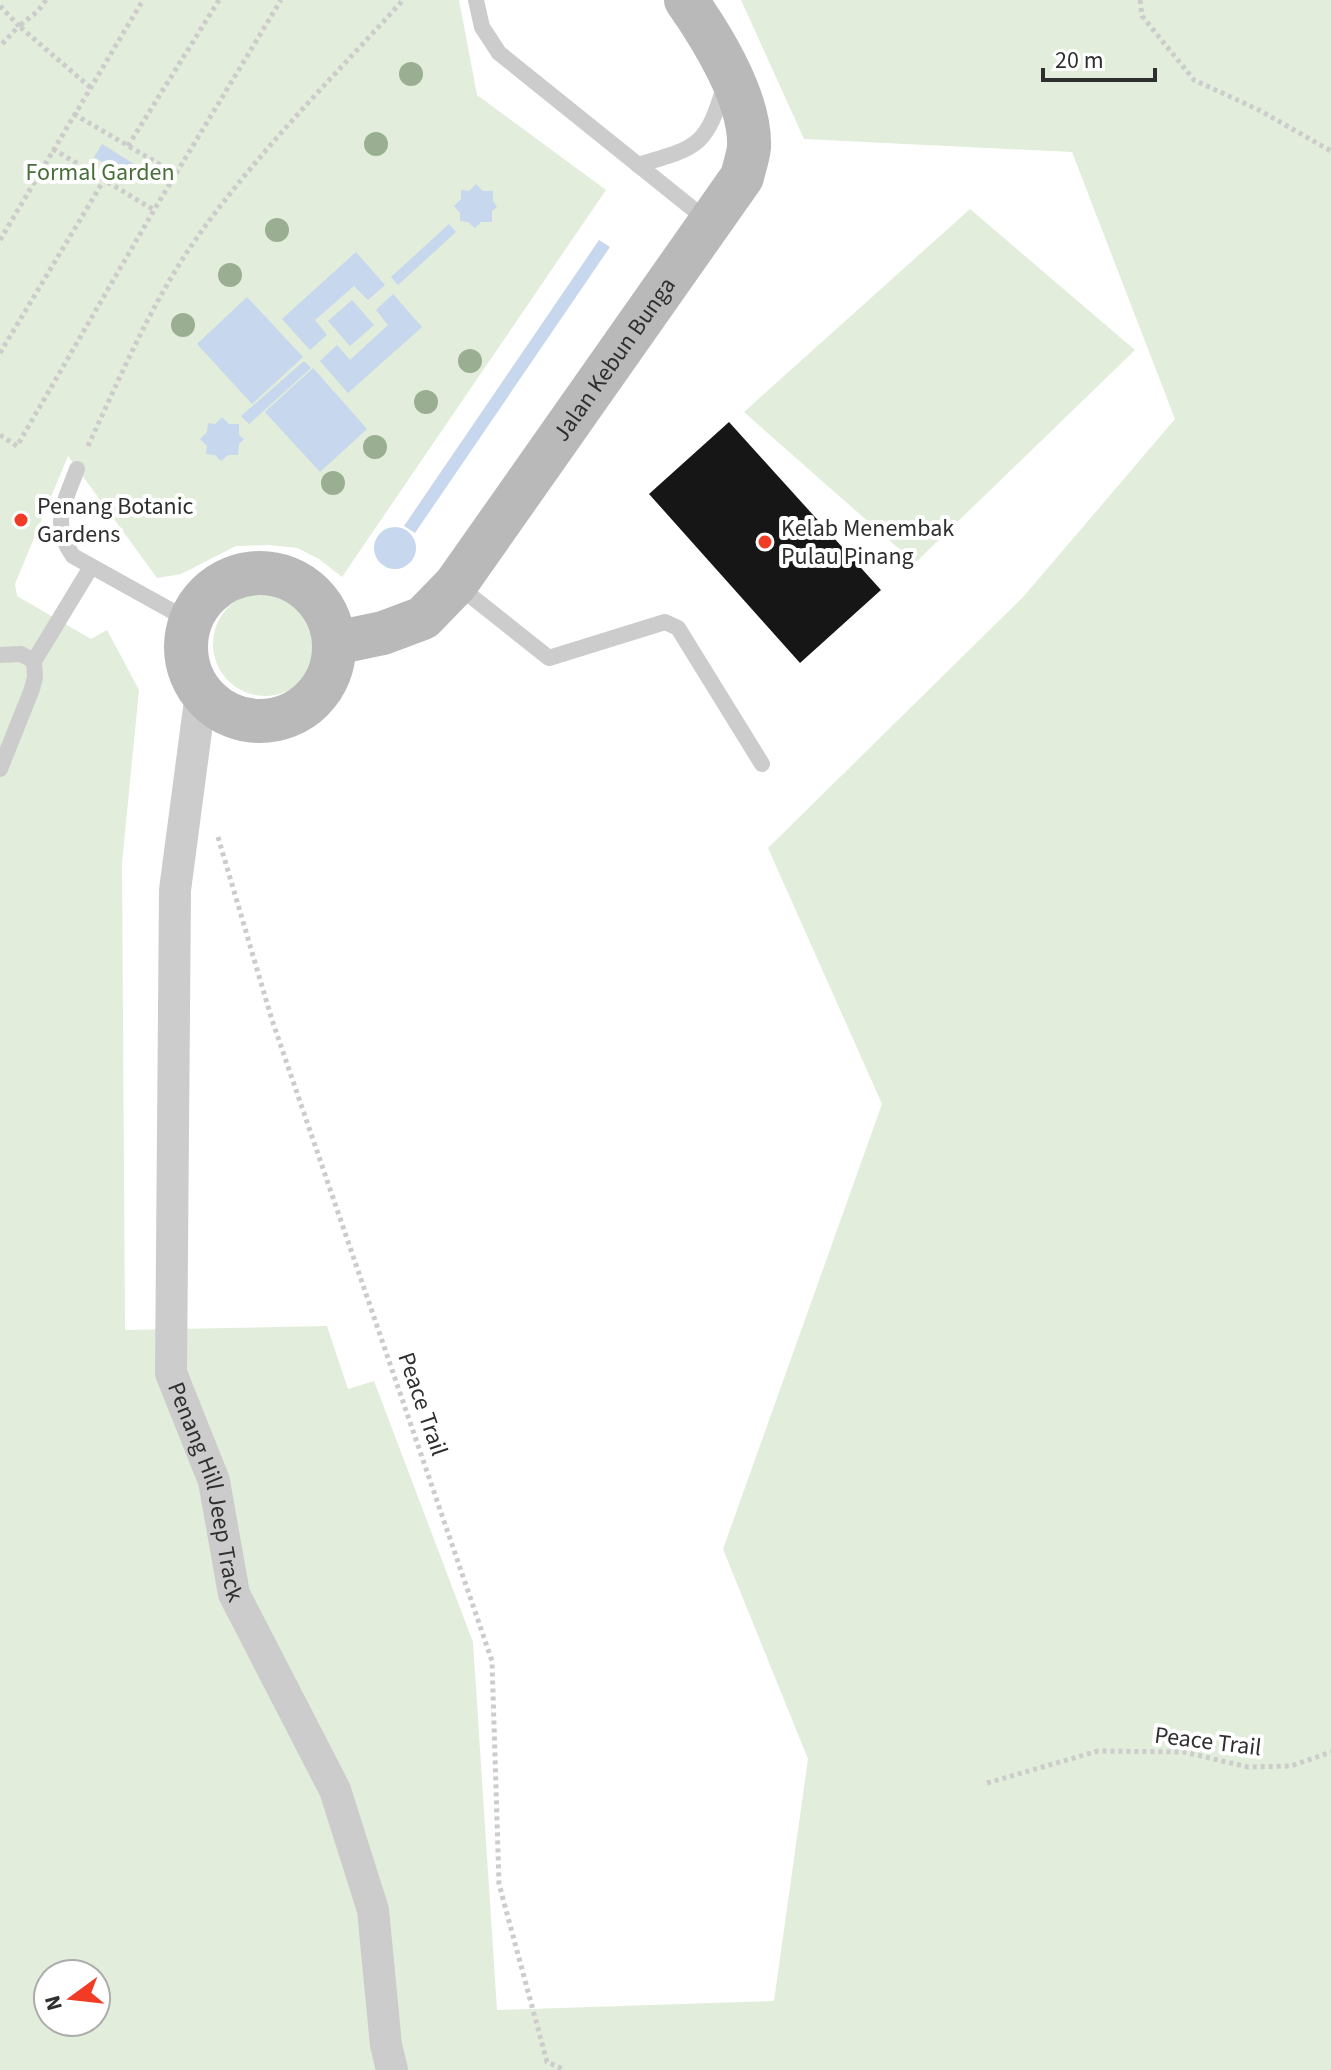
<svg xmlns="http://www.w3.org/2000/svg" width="1331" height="2070" font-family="'Source Sans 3',sans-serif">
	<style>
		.green { fill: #e2eddb; fill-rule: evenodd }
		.water { fill: #c6d7ee }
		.building { fill: #161616 }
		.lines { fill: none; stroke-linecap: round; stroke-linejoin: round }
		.path { stroke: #ccc; stroke-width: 5; stroke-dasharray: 4 4; stroke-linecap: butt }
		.lane { stroke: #ccc; stroke-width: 16 }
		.street { stroke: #ccc; stroke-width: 32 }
		.secondary { stroke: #b9b9b9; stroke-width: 44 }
		.tree { fill: #9aaf92 }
		.poi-dot { fill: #f13b25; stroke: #fff; stroke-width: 3 }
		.labels { text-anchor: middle; stroke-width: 8; stroke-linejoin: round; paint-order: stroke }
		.park-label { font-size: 24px; fill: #486e39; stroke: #fff }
		.street-label { font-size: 24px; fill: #2f2f2f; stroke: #fff }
		.poi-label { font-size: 24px; fill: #2f2f2f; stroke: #fff; text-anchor: start }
	</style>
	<rect width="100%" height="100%" fill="#fff"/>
	<g class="green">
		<path d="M0,0H459L477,95L606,190L342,577L319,559L297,548L269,545L236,546L181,574L157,578L68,456L15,584L17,596L91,639L107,630L139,690L122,863L125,1330L327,1326L348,1389L374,1381L473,1642L497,2010L774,2001L808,1759L723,1549L882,1104L768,848L1024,596L1175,419L1072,152L804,139L741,0H1331V2070H0ZM48,1974H96V2022H48Z"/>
		<polygon points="970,209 1135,350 915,563 744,412"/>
		<circle cx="265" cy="644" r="52"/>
	</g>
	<g class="water">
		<polygon points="102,144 142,169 135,181 94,157"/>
		<polygon points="476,184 483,191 493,191 493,201 497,207 492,211 492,222 481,222 475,228 468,222 460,221 460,213 454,206 461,199 461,190 469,191"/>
		<polygon points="449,224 456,232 398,285 391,277"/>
		<polygon points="599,240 610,247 415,533 404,526"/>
		<polygon points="356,252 385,285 368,300 354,286 315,320 327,335 310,350 282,319"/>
		<polygon points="393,294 422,327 348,393 320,361 337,345 350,360 388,325 376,310"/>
		<polygon points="247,297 303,357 252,404 197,344"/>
		<polygon points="352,300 374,325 350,346 328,321"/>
		<polygon points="304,361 311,368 249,424 241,416"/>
		<polygon points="313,368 367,429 320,472 265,412"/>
		<polygon points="222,417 229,424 239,424 239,435 244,439 239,444 238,455 228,455 221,461 215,455 206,454 207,446 200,439 207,432 208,423 215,424"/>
		<circle cx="395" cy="548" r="21"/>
	</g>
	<polygon class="building" points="729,422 881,590 800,663 649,494"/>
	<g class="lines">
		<g class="path">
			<polyline points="46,0 38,11 19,26 91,88"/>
			<polyline points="1140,0 1142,16 1194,80 1259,110 1331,151"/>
			<polyline points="0,6 19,26 0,46"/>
			<polyline points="74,114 176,174"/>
			<polyline points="128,146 219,0"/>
			<polyline points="53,149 154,210"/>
			<polyline points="0,240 143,0"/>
			<polyline points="0,353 104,180"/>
			<polyline points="0,435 17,446 154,210 281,0"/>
			<path d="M88,446C123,371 156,292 206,225C264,146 337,73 403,0"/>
			<polyline points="218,837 272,1020 492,1661 499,1884 547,2062 565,2070"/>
			<polyline points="987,1783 1098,1751 1184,1752 1248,1767 1291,1766 1331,1752"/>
		</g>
		<g class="lane">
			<polyline points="476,0 482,27 499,53 708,221"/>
			<path d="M638,165C699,147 706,147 725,84"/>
			<path d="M77,469C65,502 50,524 73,556L190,621"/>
			<polyline points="457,585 549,658 665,622 678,628 762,764"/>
			<polyline points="0,655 21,654 34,661"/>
			<polyline points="34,661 91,567"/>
			<polyline points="0,769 32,689 35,677 34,661"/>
		</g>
		<path class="street" id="s1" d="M201,693L175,890L171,1373L214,1481L234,1594L335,1790L373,1910L386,2045L392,2070"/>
		<g class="secondary">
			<circle cx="260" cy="647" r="74"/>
			<path id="s2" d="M335,643L383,633L423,618L456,584L742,177C744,168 748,157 749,147C751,100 712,37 686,0"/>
		</g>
	</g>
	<g class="tree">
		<circle cx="411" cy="74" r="12"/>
		<circle cx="376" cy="144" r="12"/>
		<circle cx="277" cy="230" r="12"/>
		<circle cx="230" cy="275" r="12"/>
		<circle cx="183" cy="325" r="12"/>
		<circle cx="470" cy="361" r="12"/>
		<circle cx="426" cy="402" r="12"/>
		<circle cx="375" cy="447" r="12"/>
		<circle cx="333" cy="483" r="12"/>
	</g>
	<g class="poi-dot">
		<circle cx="21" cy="520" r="8"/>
		<circle cx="765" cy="542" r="8"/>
	</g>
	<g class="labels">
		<g class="park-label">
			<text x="100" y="180">Formal Garden</text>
		</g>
		<g class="street-label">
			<text dy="8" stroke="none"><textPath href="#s2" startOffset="414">Jalan Kebun Bunga</textPath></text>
			<text transform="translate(423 1404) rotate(71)" y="8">Peace Trail</text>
			<text dy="8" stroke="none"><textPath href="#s1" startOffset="806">Penang Hill Jeep Track</textPath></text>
			<text transform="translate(1208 1741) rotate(7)" y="8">Peace Trail</text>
		</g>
		<g class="poi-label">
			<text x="37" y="514">Penang Botanic<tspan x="37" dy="28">Gardens</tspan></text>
			<text x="781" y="536">Kelab Menembak<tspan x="781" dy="28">Pulau Pinang</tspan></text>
		</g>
	</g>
	<g transform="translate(72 1998) rotate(255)"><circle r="38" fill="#ffffff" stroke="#acacac" stroke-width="2"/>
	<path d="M0-6L14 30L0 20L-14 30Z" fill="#f13b25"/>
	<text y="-12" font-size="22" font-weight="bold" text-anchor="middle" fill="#2f2f2f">N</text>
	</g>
	<path d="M1043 68v12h112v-12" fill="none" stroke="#2f2f2f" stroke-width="4"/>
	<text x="1055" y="68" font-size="24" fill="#2f2f2f" stroke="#ffffff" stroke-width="6" paint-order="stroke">20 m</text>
</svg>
